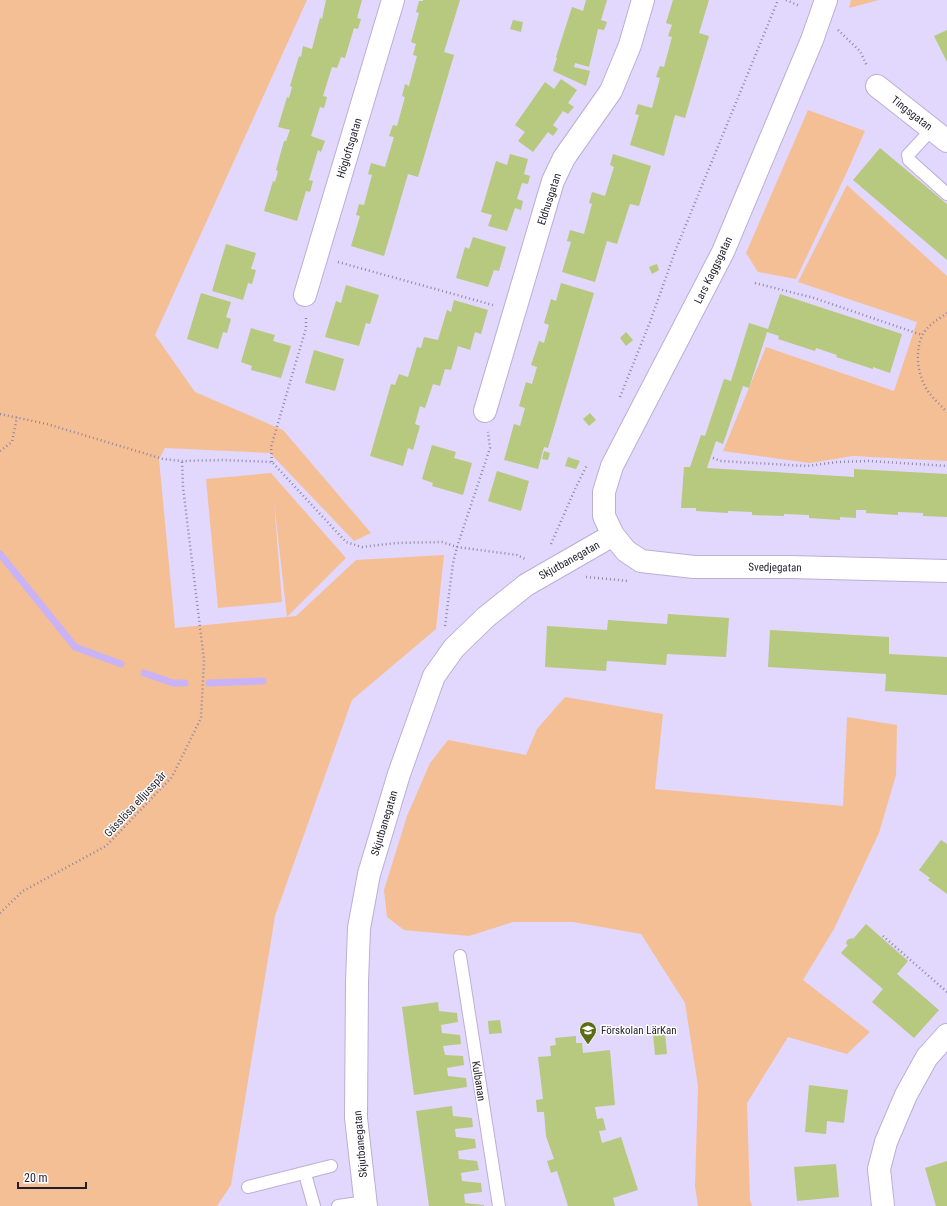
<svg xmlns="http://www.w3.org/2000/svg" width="947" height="1206" font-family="'Roboto Condensed',sans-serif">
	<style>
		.green { fill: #f5bf95 }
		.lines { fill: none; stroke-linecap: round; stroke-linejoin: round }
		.stream { stroke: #c9b2f6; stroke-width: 7 }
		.building { fill: #b7c87f }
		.service-casing { stroke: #bbafd4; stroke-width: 14 }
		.minor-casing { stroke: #bbafd4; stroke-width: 24 }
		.tertiary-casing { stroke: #bbafd4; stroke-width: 24 }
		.path { stroke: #8f87a2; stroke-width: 2.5; stroke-dasharray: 1 3; stroke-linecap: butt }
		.service { stroke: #fff; stroke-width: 12 }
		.minor { stroke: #fff; stroke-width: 22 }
		.tertiary { stroke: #fff; stroke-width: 22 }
		.labels { text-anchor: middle; stroke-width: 3; stroke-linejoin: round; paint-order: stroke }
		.street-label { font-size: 11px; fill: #221e2b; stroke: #fff }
		.poi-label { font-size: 11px; fill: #221e2b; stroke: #fff; text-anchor: start }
	</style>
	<rect width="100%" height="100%" fill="#e2d7fc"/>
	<g class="green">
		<polygon points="0,0 307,0 155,335 195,392 283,430 371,533 354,541 270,453 165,448 159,459 175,628 287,617 274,502 282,602 218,608 206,479 271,473 346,558 287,617 296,616 356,560 444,555 436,629 352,700 275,916 231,1185 217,1206 0,1206"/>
		<polygon points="851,0 879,0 849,8"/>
		<polygon points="808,110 865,131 846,174 796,279 758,272 746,253"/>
		<polygon points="847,185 947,276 947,461 853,456 810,463 723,451 766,347 894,391 917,322 798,282"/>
		<polygon points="565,697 663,714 655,789 843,806 847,717 897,725 896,775 879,833 834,929 803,980 870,1032 847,1054 788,1037 747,1103 750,1200 752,1206 698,1206 695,1186 698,1086 685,1003 641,934 573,922 513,922 469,936 404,930 387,917 384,890 407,816 430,763 448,740 526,755 537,729"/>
	</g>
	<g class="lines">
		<g class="stream">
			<polyline points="0,554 75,647 121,664"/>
			<polyline points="144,673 173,683 185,683"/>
			<polyline points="209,683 263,681"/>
		</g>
	</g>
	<g class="building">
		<polygon points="326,0 362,0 357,18 361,19 358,29 354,28 345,58 341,57 337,68 332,67 323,96 327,97 324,108 320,107 311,136 325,141 321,152 318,150 309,180 313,181 310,192 306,191 297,221 264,211 273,181 275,182 278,171 276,170 284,141 286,141 290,130 278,127 287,97 289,98 292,87 290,86 299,56 301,57 303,46 312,49 320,18 322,19"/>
		<polygon points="423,0 460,0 444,52 454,55 418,177 408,174 384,256 351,246 360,216 356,215 359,204 364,205 372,175 368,174 371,163 385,167 394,137 389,136 393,125 397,126 405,97 402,96 405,84 409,86 417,56 413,55 416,44 411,42 419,13 416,12 419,1 423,1"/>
		<polygon points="586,0 607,0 601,20 607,22 604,30 598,29 589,67 575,63 574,67 590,71 586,86 553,71 557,58 556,57 572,7 583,11"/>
		<polygon points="673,0 709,0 699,33 709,36 685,118 675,115 664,156 630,145 639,115 635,114 638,104 652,108 660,78 656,77 660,66 664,67 672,37 668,36 672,25 666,23"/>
		<polygon points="513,20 523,22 521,32 510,29"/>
		<polygon points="947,30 947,62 934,36"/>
		<polygon points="561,79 577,90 568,103 574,107 568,114 563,111 553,125 558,129 553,136 548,132 533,152 518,141 525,132 515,125 545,82 554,89"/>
		<polygon points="880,148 947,204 947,260 853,180"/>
		<polygon points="510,154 528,159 524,174 530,176 528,184 522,183 517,199 523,201 521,210 515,208 507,231 488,226 492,215 481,212 496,161 507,165"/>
		<polygon points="613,154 651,166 639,206 630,204 617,244 607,241 595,282 562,272 571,242 567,241 570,230 584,234 592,204 589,203 592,192 605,196 614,167 610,165"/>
		<polygon points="473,237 506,247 499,271 494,270 488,287 456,278 465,247 469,249"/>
		<polygon points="226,244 256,253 251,269 256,270 252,284 248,283 243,300 212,291"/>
		<polygon points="657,264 659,270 652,274 649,267"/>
		<polygon points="561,283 594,293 548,448 544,447 538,469 504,460 514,424 520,426 525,408 519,406 526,382 532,384 537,367 531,365 539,341 544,343 549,325 544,323 551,299 556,301"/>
		<polygon points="346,285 379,295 370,324 366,323 359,346 325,337 336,301 341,303"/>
		<polygon points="201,293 231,302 226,317 231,319 227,333 223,332 218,349 187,339"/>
		<polygon points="780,294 902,334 890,373 873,367 873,369 836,357 837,355 816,348 815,351 778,339 779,336 767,332 749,388 743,386 723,444 716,441 707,468 854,477 854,469 947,474 947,517 923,516 923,513 898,512 898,515 866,513 866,510 856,510 856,518 840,517 840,520 809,518 809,515 784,514 784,516 752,515 752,512 728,511 728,513 696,511 696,508 681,508 684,467 690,467 701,435 705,436 724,379 731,381 749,323 768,329"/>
		<polygon points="454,300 488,310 481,334 475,332 470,350 458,346 451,370 445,369 440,386 433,384 425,408 420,406 415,424 420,426 413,450 408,448 403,466 370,456 391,384 395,385 399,374 408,377 417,347 421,348 424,337 438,340 447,310 451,312"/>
		<polygon points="251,328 275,335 273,341 291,346 281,378 251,370 252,366 241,362"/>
		<polygon points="626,332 633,340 626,346 620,338"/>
		<polygon points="314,350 344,359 335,391 305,383"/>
		<polygon points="590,413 596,420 589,426 583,419"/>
		<polygon points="432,445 456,452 454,458 472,463 463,495 432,486 433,483 422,479"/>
		<polygon points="544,451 550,453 548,460 542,459"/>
		<polygon points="568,457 580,461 576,469 565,466"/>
		<polygon points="497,471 529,481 521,511 488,501"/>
		<polygon points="668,614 729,618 726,657 667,654 666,665 607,661 606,671 545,667 547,626 607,630 608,620 667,624"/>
		<polygon points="770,630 889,637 889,654 947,657 947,695 885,691 886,674 768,667"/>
		<polygon points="941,840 947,844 947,894 928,880 930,878 919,870"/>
		<polygon points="866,924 908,961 897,974 939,1010 914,1038 872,1002 883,989 841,953 848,945 846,944 847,940 852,938 853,939"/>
		<polygon points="438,1002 439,1011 457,1013 458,1022 441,1025 442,1033 460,1035 461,1044 443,1046 445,1055 463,1056 464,1065 447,1068 448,1076 466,1078 467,1087 414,1095 402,1007"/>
		<polygon points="500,1020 502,1033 489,1034 488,1021"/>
		<polygon points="665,1033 667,1054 655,1055 653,1034"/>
		<polygon points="576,1036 576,1043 582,1043 583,1053 610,1050 615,1105 595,1107 597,1119 603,1118 606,1130 599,1131 602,1143 621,1137 638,1190 613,1198 615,1206 568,1206 557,1171 551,1173 547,1161 554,1159 546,1136 544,1112 537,1112 536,1100 543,1099 538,1057 551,1056 550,1046 556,1045 555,1038"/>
		<polygon points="809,1085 848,1090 844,1123 827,1121 826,1134 805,1132"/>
		<polygon points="452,1106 453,1116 472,1118 473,1127 455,1129 456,1137 475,1139 476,1148 458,1151 459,1159 477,1161 479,1170 461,1173 462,1181 481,1183 482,1192 464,1194 465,1203 484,1205 484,1206 429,1206 416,1111"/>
		<polygon points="947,1161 947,1206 936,1206 925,1168"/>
		<polygon points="836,1164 839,1197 797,1201 794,1167"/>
	</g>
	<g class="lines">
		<g class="service-casing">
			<g id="service">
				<polyline points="932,129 908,155 909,160 947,194"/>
				<polyline points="460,956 499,1206"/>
				<polyline points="305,1174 314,1206"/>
				<polyline points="248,1187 331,1166"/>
				<polyline points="338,1206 366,1202"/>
			</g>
		</g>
		<g class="minor-casing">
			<g id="minor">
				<polyline points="877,86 947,141"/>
				<polyline points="305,295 393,0"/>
				<polyline points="485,411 553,181 564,158 611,91 630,45 643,0"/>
				<polyline points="883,1206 879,1169 886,1142 906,1095 927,1057 947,1035"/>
			</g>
		</g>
		<g class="tertiary-casing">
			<g id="tertiary">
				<polyline points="826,0 812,40 723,252 612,466 604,492 604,516 613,535 626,551 641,561 694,567 790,567 947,571"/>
				<polyline points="366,1206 356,1118 357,982 359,928 369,874 399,774 434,676 454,648 486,617 526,585 613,535"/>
			</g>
		</g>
		<g class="path">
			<polyline points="786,0 800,6"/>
			<polyline points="838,30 860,51 867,66"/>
			<polyline points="338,262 493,305"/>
			<polyline points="755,283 814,298 922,335"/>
			<path d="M947,313C939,319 926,326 922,336C914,355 918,378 930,394C935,400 941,406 947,412"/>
			<polyline points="620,397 650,322 676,249 778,0"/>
			<polyline points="0,414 47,424 163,459 182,461 223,460 272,462 346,542 362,547 396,543 442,542 457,547 517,555 525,559"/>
			<polyline points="0,451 12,442 17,417"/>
			<polyline points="713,458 720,461 807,466 837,462 868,461 947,466"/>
			<polyline points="272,462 271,447 306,328 306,318"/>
			<polyline points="551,544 576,487 587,465"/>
			<polyline points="586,577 629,581"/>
			<polyline points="445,626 453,563 457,547 490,448 488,432"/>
			<polyline points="0,913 23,891 106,846 172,777 201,718 204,660 183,487 182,461"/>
			<polyline points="883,936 947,992"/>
		</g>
		<use href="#service" class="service"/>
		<use href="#minor" class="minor"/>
		<use href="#tertiary" class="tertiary"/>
	</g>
	<defs>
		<g id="school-pin" transform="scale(0.9)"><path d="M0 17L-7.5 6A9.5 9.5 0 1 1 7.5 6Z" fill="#5c6b15" stroke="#fff"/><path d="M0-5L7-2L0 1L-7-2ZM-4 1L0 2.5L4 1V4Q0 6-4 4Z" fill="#fff"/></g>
	</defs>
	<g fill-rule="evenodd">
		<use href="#school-pin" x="588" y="1030"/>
	</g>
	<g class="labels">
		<g class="street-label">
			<text transform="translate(912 113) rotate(38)" y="4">Tingsgatan</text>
			<text transform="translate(349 148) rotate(-73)" y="4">Högloftsgatan</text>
			<text transform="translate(549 199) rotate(-72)" y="4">Eldhusgatan</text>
			<text transform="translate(713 270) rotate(-64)" y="4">Lars Kaggsgatan</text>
			<text transform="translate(569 560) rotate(-29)" y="4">Skjutbanegatan</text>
			<text transform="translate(775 567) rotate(1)" y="4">Svedjegatan</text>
			<text transform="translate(135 804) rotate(-47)" y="4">Gässlösa elljusspår</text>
			<text transform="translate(384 823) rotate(-73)" y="4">Skjutbanegatan</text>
			<text transform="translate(479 1081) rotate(81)" y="4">Kulbanan</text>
			<text transform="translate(360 1144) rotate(-95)" y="4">Skjutbanegatan</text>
		</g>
		<g class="poi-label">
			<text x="601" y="1034">Förskolan LärKan</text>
		</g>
	</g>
	<path d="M18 1182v6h68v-6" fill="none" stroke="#221e2b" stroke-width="2"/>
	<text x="24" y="1182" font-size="12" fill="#221e2b" stroke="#ffffff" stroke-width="3" paint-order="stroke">20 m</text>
</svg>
